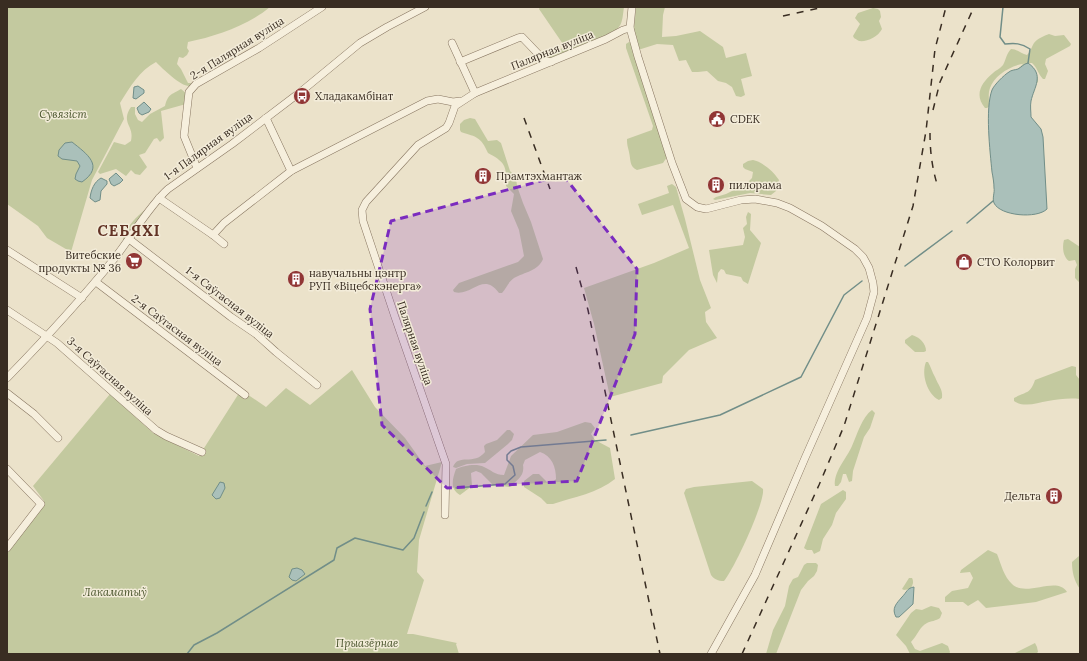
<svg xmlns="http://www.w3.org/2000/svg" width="1087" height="661" font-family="Lora,serif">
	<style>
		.green { fill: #c3c99f }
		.water { fill: #aac0ba; stroke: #718e88 }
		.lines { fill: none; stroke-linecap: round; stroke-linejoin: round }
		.stream { stroke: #718e88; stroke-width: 1.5 }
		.minor-casing { stroke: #877560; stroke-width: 8 }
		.minor { stroke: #f6efdd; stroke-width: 7 }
		.rail { stroke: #392d22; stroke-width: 1.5; stroke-dasharray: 7 7; stroke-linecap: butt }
		.marked { fill: #7b2cbf; fill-opacity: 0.2; stroke: #7b2cbf; stroke-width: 3; stroke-dasharray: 8 5; stroke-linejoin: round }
		.labels { text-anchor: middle; stroke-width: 3; stroke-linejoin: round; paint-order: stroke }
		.street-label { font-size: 11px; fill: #392d22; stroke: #f3ecd9 }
		.poi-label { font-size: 11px; fill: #392d22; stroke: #f3ecd9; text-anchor: start }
		.park-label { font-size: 11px; font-style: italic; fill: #48532b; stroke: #f3ecd9 }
		.district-label { font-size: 15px; font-weight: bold; letter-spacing: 1px; fill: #623325; stroke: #f3ecd9 }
	</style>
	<rect width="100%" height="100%" fill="#ebe2ca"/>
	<g class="green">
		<path d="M7,7H270C247,26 216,36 188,42L187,48L189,51L187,55L183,58L179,57L178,60L177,64L181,69L188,83H191L190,86C181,87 163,69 156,62C140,70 130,87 120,103L124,119L92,180L71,252L47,238L38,226L7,204Z"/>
		<path d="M540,7H624C622,21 623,27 610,34L550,59L543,57L565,47L539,9Z"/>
		<polygon points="636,7 665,7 663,15 662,37 676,36 700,31 723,47 726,58 746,53 752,76 741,79 745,95 741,97 736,96 732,87 726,83 718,81 707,71 698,72 692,72 686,60 679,61 673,45 657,44 638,50 634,29"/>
		<path d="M873,8L878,9L880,11L881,17L879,21L882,29C878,37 867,42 859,41L854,38L853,36L860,24L855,18L858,13Z"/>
		<path d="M1049,34L1055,36L1064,35L1071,44L1070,46L1046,59L1045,64L1048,71L1045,79H1043C1038,74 1037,67 1032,63C1017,62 995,73 990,88C988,93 989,99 989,104L991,95L1023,64L1028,63C1035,68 1038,74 1038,82L989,116L990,106L987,108H985C974,95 981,83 993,73C996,70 1000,69 1003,65C1006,60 1006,54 1011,49C1017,49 1021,54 1027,55C1031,51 1031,48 1034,43C1038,38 1044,36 1049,34Z"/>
		<path d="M629,42L632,43L667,157L663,163L637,170C629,166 631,160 629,152C628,147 627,146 627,139L652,130L653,126L626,48V44Z"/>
		<path d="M181,89L187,94L186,104L161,111L164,138L160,142L157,138L154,139L145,153L139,155L147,167L140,175L135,174L131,170L126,176L116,169L100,174L98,172L114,142L125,145L131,141C135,126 120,123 131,107H135V114L138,120L142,122L150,114L165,106C168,94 171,95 181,89Z"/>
		<path d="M470,118L475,119L488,141L497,140L501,143L510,171L516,177L517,186L523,203L531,222L543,259C538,271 525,272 514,278C508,282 506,289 502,293H499C483,271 472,297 454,292L453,290L459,283L518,262L524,256L519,230L511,211L514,194L506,186C507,166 505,162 488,153C481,137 477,137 461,132L460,130V124L464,120Z"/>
		<path d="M753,160C763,162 774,172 779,180L776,191L771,195L750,193L715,200L713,199L716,197L726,194L746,184L752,178L753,172L745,169L743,167V164L748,161Z"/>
		<polygon points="672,184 676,187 685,219 700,280 711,308 705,312 706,322 717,338 689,350 663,376 662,383 610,397 594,324 584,288 654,263 689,248 673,205 642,215 638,204 669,193 667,186"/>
		<path d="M146,209L125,240H123V238C127,226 136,217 146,209Z"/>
		<polygon points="748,212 751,214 750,230 761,243 748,284 743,281 741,277 726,274 724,270 721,269 718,273 717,283 713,275 709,250 743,245 745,237 743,228 747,224 746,217"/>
		<path d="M1068,239L1080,247V283L1075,278V269L1077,265L1075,260L1069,261C1063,257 1062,247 1064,240Z"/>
		<path d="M912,335C919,337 926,343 926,351L924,352H915L905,343V340Z"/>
		<path d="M926,362H928C931,367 932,372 935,377C938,385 943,389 942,398L939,400C927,394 921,374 926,362Z"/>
		<path d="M1072,366L1076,367V375L1080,380V399C1069,398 1059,399 1048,401C1036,403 1025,408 1014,401V398C1026,391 1030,395 1035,380Z"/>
		<polygon points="352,370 375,407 405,438 425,466 442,462 419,540 417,572 424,580 407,634 413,634 457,643 456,644 459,654 7,654 7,551 44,501 33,486 110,394 153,433 199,456 241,390 266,407 286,388 310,405"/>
		<path d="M872,410L875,413L870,428L864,437L853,471L852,481L849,482L846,474H843L841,482L838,486H835C833,472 847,458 852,446C857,435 862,417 872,410Z"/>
		<path d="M585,422L591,423L595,428L591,434L595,440L610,448L615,479C598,493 574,497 553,504H547L541,498L524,487V481L533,474H539L547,482L552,483L556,479C556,467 552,456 540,452L525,460L523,465C525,476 517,480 510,487L493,485L481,473L476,471L471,473L472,486L460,495C450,489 452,480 456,469C463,466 476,463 484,467C491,470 495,475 504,475L511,456L533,435L557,432Z"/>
		<path d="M507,430H510L514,434L512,440L508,444L485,463L467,464L456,468L453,467C458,453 474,466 485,452L484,446L486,444L497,440Z"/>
		<path d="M752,481L763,489C765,503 734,569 724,581C718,581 714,579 711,575L684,493L686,489L694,487Z"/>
		<polygon points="843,490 846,492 846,499 836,513 832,525 823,539 820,551 814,554 812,550 807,550 804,548 821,504"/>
		<path d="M988,550L997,554C1001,564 1004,577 1012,584C1026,598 1057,575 1067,592L1036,602L986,608L978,600L968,606L963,602H945V597L952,591L968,588L973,578L970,572L960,573L961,570Z"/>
		<path d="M1079,556H1080V589C1074,581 1072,572 1072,562Z"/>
		<polygon points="807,563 816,563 818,565 817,571 814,576 808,581 801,590 776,654 766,654 773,630 785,606 789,586 793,579 798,577 804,565"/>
		<path d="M909,578H912C914,582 913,585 910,589L904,590L902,589Z"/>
		<path d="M931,606L939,608L942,613L940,618C936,621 931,621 927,623C920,626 917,636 911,642L915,649L920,651L942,643L948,646L950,652L949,654H910L906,646L896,635L911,613L916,609L922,610Z"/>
		<polygon points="1035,643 1037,647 1038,652 1036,654 1013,654"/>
	</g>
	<g class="water">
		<path d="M1028,63C1045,75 1034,87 1031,101C1030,106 1031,112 1031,117L1041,129L1043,137L1047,209C1037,219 1000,216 994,203C992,198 995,192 994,188C994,183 993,177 992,172C990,151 985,109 992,90C994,85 1004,75 1009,72C1011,70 1015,70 1018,69C1022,67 1023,64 1028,63Z"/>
		<polygon points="138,86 144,90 144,93 136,99 133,98 134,87"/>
		<polygon points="144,102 151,109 149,112 142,115 139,113 137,108"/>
		<path d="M72,142C87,154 105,166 82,182L78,181L75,179L76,174L80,166L77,161L62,159L58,156L59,150L65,143Z"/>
		<polygon points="116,173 123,180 120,183 114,186 111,184 109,179"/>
		<path d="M101,178L107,181V184L101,191L100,200L95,202L90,198C91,190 94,182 101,178Z"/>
		<polygon points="220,482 224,483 225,488 220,498 216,499 212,495"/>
		<polygon points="297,568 302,570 305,574 296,581 292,580 289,577 292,569"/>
		<path d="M914,587L913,604L899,617H896C891,608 897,603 902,597C907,592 907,588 914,587Z"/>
	</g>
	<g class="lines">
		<g class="stream">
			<path d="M1003,7L1000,37L1005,44C1015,43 1021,43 1030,49L1028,63"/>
			<polyline points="967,223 993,201"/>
			<polyline points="905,266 952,231"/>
			<polyline points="631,435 720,415 801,377 844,295 862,281"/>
			<polyline points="456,488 505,484 515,475 513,466 507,460 507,455 511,451 521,447 606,440"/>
			<polyline points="426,506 432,492"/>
			<polyline points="187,654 194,645 217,633 334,560 337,548 355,538 403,550 414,538 424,512"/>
		</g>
		<g class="minor-casing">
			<g id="minor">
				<polyline points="632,7 630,28 638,57 672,163 686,199 697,207 706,209 741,200 755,199 777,203 790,208 822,226 855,249 863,257 869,268 873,283 874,292 867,318 805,458 755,575 711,654"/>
				<polyline points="452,43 475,93"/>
				<polyline points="460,62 518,38 522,37 544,60 551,62"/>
				<polyline points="266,118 291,171"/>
				<polyline points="197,168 184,136 189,92 196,84 259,48 322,7"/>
				<polyline points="159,198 213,235 224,244"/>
				<polyline points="213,235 224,223 291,171 427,101 438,99 453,102 460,101"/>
				<polyline points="129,239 231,317 256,334 276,352 317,385"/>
				<polyline points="7,250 82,298"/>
				<polyline points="96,282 245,395"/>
				<polyline points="7,310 57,343 156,430 166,436 202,452"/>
				<path d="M7,378C44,340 80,301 114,259C131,238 148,207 168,189L232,144L303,90L360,43L387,27L425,7"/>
				<polyline points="7,393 34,414 58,438"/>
				<polyline points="7,469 41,504 7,548"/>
				<polyline points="445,515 446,464 395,317 363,221 362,210 366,202 418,145 446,128 449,123 455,106 475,93 606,39 623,30 630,28"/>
			</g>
		</g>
		<use href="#minor" class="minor"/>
		<g class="rail">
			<polyline points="783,16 824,7"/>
			<polyline points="933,110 940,82 974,7"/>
			<polyline points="524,118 550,189"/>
			<path d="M930,133C930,151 932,167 937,184"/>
			<polyline points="576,267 588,310 660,654"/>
			<polyline points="742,654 819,485 844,426 913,206 926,131 935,49 946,7"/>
		</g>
	</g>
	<path class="marked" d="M563,175L637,269L635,334L577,481L447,488L382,425L370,309L391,221Z"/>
	<defs>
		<g id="bus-disc" transform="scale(0.9)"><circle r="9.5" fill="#913635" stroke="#f3ecd9"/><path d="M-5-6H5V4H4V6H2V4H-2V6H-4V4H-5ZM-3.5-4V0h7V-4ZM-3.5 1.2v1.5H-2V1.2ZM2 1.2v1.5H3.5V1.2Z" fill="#fff"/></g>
		<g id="civic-disc" transform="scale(0.9)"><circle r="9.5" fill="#913635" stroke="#f3ecd9"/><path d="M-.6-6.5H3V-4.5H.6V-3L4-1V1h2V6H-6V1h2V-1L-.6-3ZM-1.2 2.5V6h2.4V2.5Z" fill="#fff"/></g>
		<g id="building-disc" transform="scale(0.9)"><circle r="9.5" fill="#913635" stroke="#f3ecd9"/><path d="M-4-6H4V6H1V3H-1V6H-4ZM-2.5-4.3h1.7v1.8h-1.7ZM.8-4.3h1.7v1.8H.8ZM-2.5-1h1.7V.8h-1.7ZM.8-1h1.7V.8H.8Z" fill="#fff"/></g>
		<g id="supermarket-disc" transform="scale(0.9)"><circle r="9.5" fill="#913635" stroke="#f3ecd9"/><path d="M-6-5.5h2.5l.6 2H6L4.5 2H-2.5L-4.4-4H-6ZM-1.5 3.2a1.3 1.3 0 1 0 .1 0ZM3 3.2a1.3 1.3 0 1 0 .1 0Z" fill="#fff"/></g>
		<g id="shop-disc" transform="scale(0.9)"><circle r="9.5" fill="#913635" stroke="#f3ecd9"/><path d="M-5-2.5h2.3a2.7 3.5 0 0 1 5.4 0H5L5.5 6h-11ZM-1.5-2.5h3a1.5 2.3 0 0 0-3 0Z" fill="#fff"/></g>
	</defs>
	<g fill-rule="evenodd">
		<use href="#bus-disc" x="302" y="96"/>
		<use href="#civic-disc" x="717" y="119"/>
		<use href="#building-disc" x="483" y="176"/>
		<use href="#building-disc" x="716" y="185"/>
		<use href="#supermarket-disc" x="134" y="261"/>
		<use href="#shop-disc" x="964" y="262"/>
		<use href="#building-disc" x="296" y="279"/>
		<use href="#building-disc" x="1054" y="496"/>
	</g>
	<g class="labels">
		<g class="street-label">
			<text transform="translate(237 48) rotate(-32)" y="4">2-я Палярная вуліца</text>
			<text transform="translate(552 50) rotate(-22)" y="4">Палярная вуліца</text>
			<text transform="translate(208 146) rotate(-36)" y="4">1-я Палярная вуліца</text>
			<text transform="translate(230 302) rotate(38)" y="4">1-я Саўгасная вуліца</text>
			<text transform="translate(177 330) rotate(37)" y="4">2-я Саўгасная вуліца</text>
			<text transform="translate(415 343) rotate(71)" y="4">Палярная вуліца</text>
			<text transform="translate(110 376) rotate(42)" y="4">3-я Саўгасная вуліца</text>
		</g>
		<g class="poi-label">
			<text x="315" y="100">Хладакамбінат</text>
			<text x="730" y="123">CDEK</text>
			<text x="496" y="180">Прамтэхмантаж</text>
			<text x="729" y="189">пилорама</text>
			<text x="121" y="259" text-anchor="end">Витебские<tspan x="121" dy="13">продукты № 36</tspan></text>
			<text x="977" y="266">СТО Колорвит</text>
			<text x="309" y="277">навучальны цэнтр<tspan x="309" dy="13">РУП «Віцебскэнерга»</tspan></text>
			<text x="1041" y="500" text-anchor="end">Дельта</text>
		</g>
		<g class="park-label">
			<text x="63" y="118">Сувязіст</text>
			<text x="115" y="596">Лакаматыў</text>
			<text x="367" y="647">Прыазёрнае</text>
		</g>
		<g class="district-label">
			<text x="129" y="236">СЕБЯХІ</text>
		</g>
	</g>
	<rect width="1087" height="661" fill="none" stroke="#392d22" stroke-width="16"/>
</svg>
